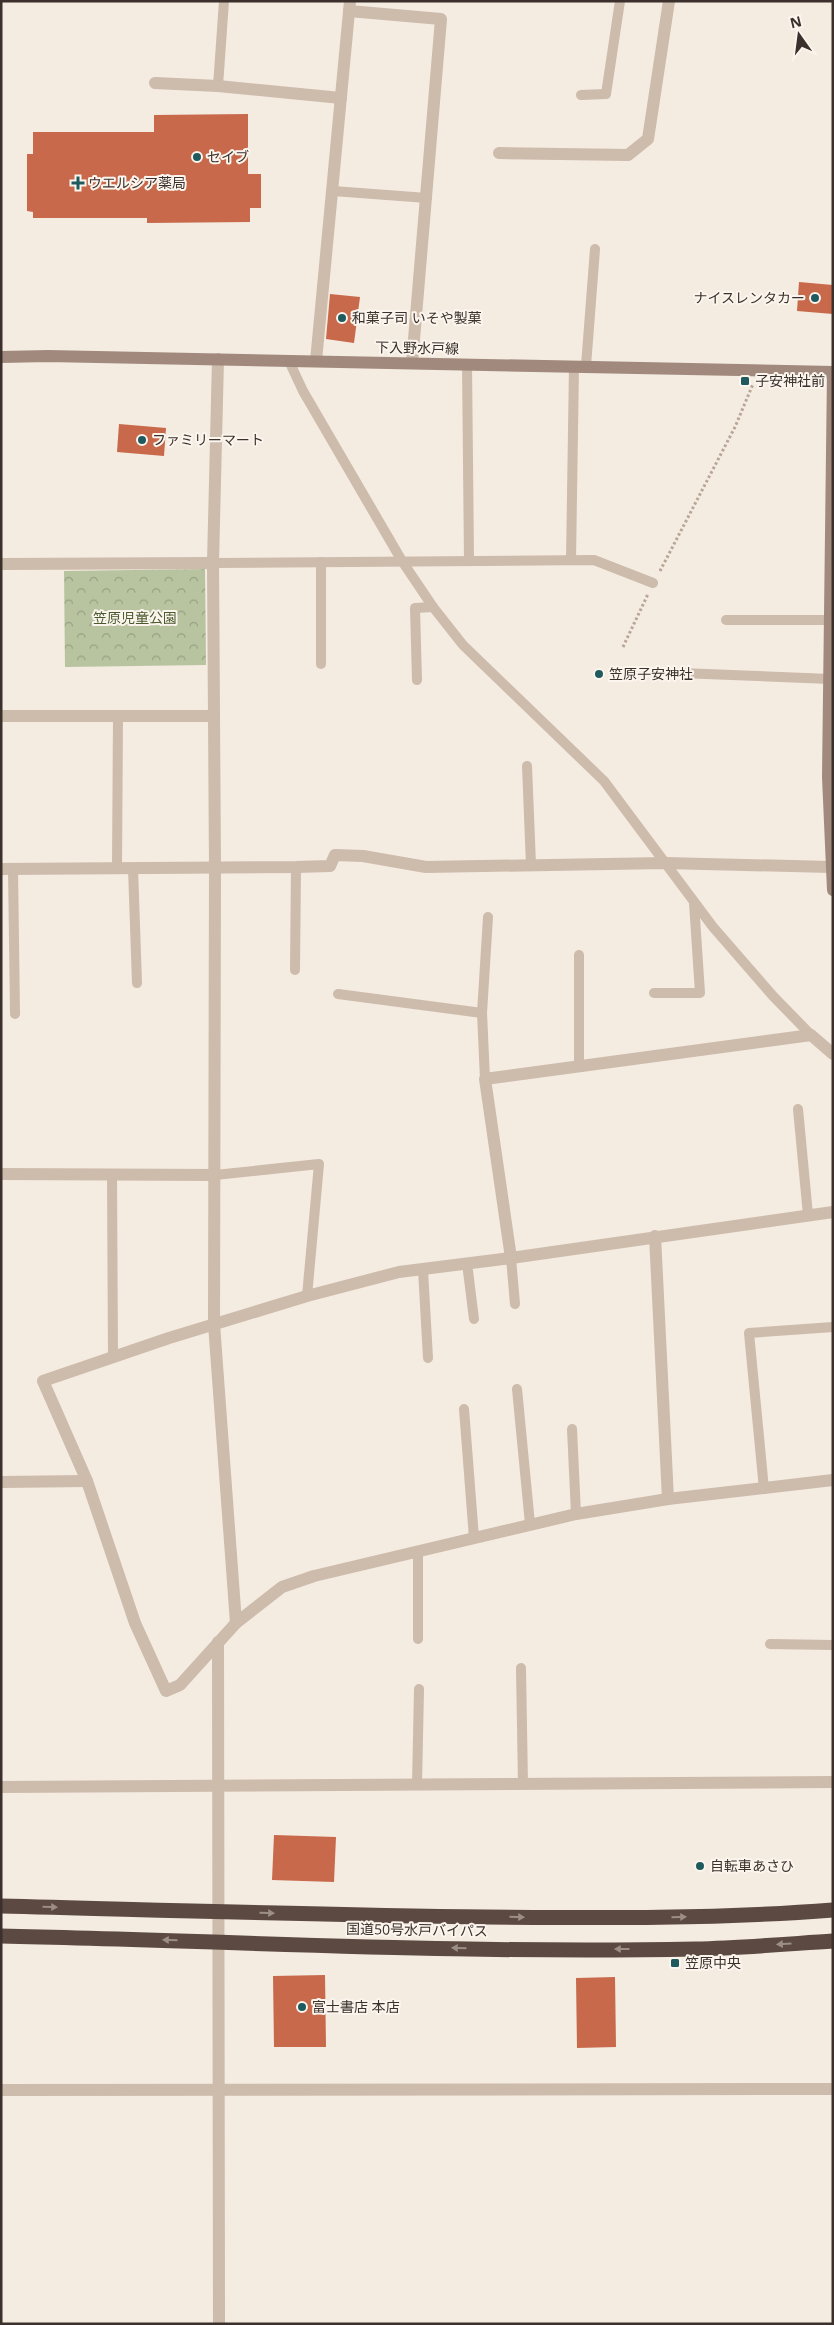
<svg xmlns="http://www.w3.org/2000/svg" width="834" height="2325" font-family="'Open Sans','Noto Sans JP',sans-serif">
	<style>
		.park { fill: url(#park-crowns) }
		.building { fill: #c8694b }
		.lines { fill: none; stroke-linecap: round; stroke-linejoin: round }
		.path { stroke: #b9a596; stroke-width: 3; stroke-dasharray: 2.5 2.5; stroke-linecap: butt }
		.lane { stroke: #cdbbac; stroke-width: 10 }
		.street { stroke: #cdbbac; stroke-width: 12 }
		.secondary { stroke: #a18a7d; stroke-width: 12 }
		.highway { stroke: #5c4a42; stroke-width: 15 }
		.oneway { fill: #9c8e87 }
		.poi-dot { fill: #1f5a5e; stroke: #fbf5ee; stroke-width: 2 }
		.labels { text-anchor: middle; stroke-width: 4; stroke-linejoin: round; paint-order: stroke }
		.poi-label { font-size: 14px; fill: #3b302b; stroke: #fbf5ee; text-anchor: start }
		.street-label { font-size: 14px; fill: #3b302b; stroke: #fbf5ee }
		.park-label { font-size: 14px; fill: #4a5a2e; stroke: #fbf5ee }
	</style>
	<defs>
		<pattern id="park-crowns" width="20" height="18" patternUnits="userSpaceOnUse" patternTransform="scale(1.25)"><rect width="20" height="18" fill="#b8c4a0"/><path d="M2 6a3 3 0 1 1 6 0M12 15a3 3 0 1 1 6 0" fill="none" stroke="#97a083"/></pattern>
	</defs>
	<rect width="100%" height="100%" fill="#f4ebe1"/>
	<polygon class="park" points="205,569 206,665 65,667 64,571"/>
	<g class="building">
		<polygon points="248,114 248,174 261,174 261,208 250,208 250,222 147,223 147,218 33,218 33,212 27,211 27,154 33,154 33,132 154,132 154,115"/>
		<polygon points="799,282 833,285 833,314 797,311"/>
		<polygon points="330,294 360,297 354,343 326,339"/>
		<polygon points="119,424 166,428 164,456 117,452"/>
		<polygon points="274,1835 336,1837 334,1882 272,1880"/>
		<polygon points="325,1975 326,2047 274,2047 273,1976"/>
		<polygon points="615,1977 616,2047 577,2048 576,1978"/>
	</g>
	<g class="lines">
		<g class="path">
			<polyline points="660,571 735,427 753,384"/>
			<polyline points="623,647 648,594"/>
		</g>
		<g class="lane">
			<polyline points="218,86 224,1"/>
			<polyline points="581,95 606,94 620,1"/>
			<polyline points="333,191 427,198"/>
			<polyline points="289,361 303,391 402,561 433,607 463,645 604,781 713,927 773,996 811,1035"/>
			<polyline points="467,364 469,559"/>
			<polyline points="586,366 595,249"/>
			<polyline points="571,560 574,366"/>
			<polyline points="213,563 594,560 653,583"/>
			<polyline points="726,620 831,620"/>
			<polyline points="321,664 321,562"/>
			<polyline points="680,673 830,679"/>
			<polyline points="417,680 415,608 433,607"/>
			<polyline points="527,766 531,865"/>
			<polyline points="117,868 118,716"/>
			<polyline points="133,868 137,983"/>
			<polyline points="13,869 15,1014"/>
			<polyline points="295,970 296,867"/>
			<polyline points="654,993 700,993 694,903"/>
			<polyline points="338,994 482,1013"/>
			<polyline points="579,1066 579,955"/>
			<polyline points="485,1079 482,1013 488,917"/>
			<polyline points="798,1109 808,1215"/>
			<polyline points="112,1175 113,1356"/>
			<polyline points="215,1175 319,1164 307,1296"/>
			<polyline points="511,1258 515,1304"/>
			<polyline points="467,1263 474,1319"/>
			<polyline points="423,1270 428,1358"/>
			<polyline points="517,1389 530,1524"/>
			<polyline points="464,1409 474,1538"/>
			<polyline points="572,1429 576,1514"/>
			<polyline points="764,1489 749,1333 833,1327"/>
			<polyline points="418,1639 418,1552"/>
			<polyline points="770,1644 833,1645"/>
			<polyline points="521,1668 523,1784"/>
			<polyline points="417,1785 419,1689"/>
		</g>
		<g class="street">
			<polyline points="349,11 441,19 412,363"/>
			<polyline points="155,83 218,86 341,98"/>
			<polyline points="499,153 628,155 648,139 669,1"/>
			<polyline points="218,359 213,563 215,868 214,1324 236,1623"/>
			<polyline points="316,361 350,1"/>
			<polyline points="1,564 213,563"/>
			<polyline points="1,716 214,716"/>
			<polyline points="1,869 296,867 330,866 335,855 363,856 426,867 665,863 831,867"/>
			<polyline points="1,1174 215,1175"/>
			<polyline points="833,1212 511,1258 399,1272 307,1296 169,1338 43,1381 87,1481 135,1623 166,1691 180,1685 236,1623 282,1587 314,1576 576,1514 668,1499 833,1480"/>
			<polyline points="655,1236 668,1499"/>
			<polyline points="511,1258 485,1079 811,1035 833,1054"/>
			<polyline points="1,1482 87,1481"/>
			<polyline points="218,1642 219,2324"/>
			<polyline points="1,1787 833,1782"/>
			<polyline points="1,2090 833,2089"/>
		</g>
		<g class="secondary">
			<polyline points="1,357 48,356 833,372"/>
			<polyline points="833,372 828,777 833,890"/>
		</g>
		<g class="highway">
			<path d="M1,1906C163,1910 324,1915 486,1917C602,1918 717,1919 833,1910"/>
			<path d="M1,1936C232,1941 464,1954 695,1949C741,1948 787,1944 833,1941"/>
		</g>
	</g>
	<defs><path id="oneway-solid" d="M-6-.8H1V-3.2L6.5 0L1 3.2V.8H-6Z" transform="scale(1.25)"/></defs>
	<g class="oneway">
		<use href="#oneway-solid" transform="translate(50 1907) rotate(1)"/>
		<use href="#oneway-solid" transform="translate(267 1913) rotate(1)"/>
		<use href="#oneway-solid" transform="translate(517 1917) rotate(1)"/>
		<use href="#oneway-solid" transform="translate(679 1917) rotate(-1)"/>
		<use href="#oneway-solid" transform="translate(170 1940) rotate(-179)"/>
		<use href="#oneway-solid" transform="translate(784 1944) rotate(177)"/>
		<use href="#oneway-solid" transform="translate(459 1948) rotate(-179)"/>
		<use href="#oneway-solid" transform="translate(622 1949) rotate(180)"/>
	</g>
	<g class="poi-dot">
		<circle cx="197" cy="157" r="5"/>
		<path d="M75.5 175.5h5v5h5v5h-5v5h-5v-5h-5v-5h5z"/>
		<circle cx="815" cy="298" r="5"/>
		<circle cx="342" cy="318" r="5"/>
		<rect x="740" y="376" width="10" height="10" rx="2.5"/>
		<circle cx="142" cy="440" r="5"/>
		<circle cx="599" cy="674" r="5"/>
		<circle cx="700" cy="1866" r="5"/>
		<rect x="670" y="1958" width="10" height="10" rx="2.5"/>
		<circle cx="302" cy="2007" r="5"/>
	</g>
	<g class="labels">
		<g class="poi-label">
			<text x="207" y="162">セイブ</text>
			<text x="88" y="188">ウエルシア薬局</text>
			<text x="805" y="303" text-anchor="end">ナイスレンタカー</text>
			<text x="352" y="323">和菓子司 いそや製菓</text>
			<text x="755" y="386">子安神社前</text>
			<text x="152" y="445">ファミリーマート</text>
			<text x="609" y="679">笠原子安神社</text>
			<text x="710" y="1871">自転車あさひ</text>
			<text x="685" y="1968">笠原中央</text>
			<text x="312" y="2012">富士書店 本店</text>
		</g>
		<g class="street-label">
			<text transform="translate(417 348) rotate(1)" y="5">下入野水戸線</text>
			<text transform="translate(417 1930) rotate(1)" y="5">国道50号水戸バイパス</text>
		</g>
		<g class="park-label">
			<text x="135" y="623">笠原児童公園</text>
		</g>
	</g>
	<rect width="834" height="2325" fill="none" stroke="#3b302b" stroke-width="5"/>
	<g transform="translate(799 35) rotate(346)" stroke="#fbf5ee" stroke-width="4" paint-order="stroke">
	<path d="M0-4L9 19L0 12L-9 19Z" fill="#3b302b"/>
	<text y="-8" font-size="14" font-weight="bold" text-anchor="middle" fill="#3b302b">N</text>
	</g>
</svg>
